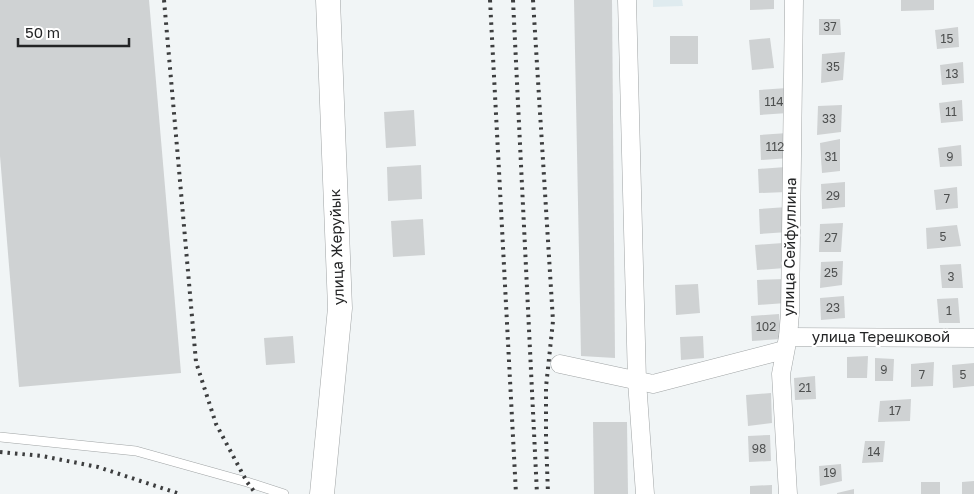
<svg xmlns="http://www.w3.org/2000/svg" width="974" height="494" font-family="'Golos Text',sans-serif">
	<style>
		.built { fill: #dfebef }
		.building { fill: #cfd2d3 }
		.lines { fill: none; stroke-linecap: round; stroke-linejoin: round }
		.lane-casing { stroke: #a0a4a5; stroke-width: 10 }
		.street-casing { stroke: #a0a4a5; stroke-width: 19 }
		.secondary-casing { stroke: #a0a4a5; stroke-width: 25 }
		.lane { stroke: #fff; stroke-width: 9 }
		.street { stroke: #fff; stroke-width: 18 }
		.secondary { stroke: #fff; stroke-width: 24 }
		.rail { stroke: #3d3e3f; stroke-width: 4; stroke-dasharray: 2.5 5; stroke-linecap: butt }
		.labels { text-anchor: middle; stroke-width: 4.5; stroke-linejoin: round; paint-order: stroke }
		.number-label { font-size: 12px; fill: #4e5050 }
		.street-label { font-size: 15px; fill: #232425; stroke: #fff }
	</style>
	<rect width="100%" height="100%" fill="#f1f5f6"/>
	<polygon class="built" points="653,0 682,0 683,6 653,7"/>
	<g class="building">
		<polygon points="0,0 149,0 181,373 19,387 0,156"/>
		<polygon points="574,0 612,0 615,358 581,356"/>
		<polygon points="750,0 774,0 774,9 750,10"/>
		<polygon points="901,0 934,0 934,10 901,11"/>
		<polygon points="819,19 840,19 841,35 819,35"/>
		<polygon points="958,27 959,47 937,49 935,30"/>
		<rect x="670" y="36" width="28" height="28"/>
		<polygon points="770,38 774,68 752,70 749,40"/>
		<polygon points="845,52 843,80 821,83 822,54"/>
		<polygon points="963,62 964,83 942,85 940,65"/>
		<polygon points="787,88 788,113 760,115 759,90"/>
		<polygon points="962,100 963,121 941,123 939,103"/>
		<polygon points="842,105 841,132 817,135 818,106"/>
		<polygon points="414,110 416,146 386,148 384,112"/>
		<polygon points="788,133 790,158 761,160 760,135"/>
		<polygon points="840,139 840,171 822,173 820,143"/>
		<polygon points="961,145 962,166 940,167 938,148"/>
		<polygon points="421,165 422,199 388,201 387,167"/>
		<polygon points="786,167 787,192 759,193 758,169"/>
		<polygon points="845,182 845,207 822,209 821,184"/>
		<polygon points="957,187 958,208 936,210 934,190"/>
		<polygon points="787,207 788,232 760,234 759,209"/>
		<polygon points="423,219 425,255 393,257 391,221"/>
		<polygon points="843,223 841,252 819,252 820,224"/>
		<polygon points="957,225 961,246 927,249 926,228"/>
		<polygon points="783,243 785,268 757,270 755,245"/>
		<polygon points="843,261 842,285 820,288 821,262"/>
		<polygon points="961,264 963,288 942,288 940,265"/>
		<polygon points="785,279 786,303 758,305 757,280"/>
		<polygon points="698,284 700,313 676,315 675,285"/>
		<polygon points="844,296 845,318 821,320 820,298"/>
		<polygon points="958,298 960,323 939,323 937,299"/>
		<polygon points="779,314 781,339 752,341 751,316"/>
		<polygon points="293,336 295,363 266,365 264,338"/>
		<polygon points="703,336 704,358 681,360 680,337"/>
		<polygon points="868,356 867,378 847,378 847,357"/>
		<polygon points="875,358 894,359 893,381 875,381"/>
		<polygon points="934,362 933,386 911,387 911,364"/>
		<polygon points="974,363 974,386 953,388 952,365"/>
		<polygon points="815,376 816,399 795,400 794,378"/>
		<polygon points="771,393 772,423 748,426 746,395"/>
		<polygon points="911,399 910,421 878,422 880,401"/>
		<polygon points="593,422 627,422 628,494 594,494"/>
		<polygon points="770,435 771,461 749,462 748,436"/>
		<polygon points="865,441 885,441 883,462 862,463"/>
		<polygon points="841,464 842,481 820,486 819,466"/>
		<polygon points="974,481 974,494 962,494 962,482"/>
		<rect x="921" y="482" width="19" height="12"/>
		<polygon points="772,485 772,494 750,494 750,486"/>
		<polygon points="854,489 854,494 837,494 837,493"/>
	</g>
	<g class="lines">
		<g class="lane-casing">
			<polyline id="lane" points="0,437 136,451 247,482 284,494"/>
		</g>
		<g class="street-casing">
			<g id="street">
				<polyline points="627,0 637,381 645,494"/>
				<polyline points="788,337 974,338"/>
				<polyline points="560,364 653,384 784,350"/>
				<polyline points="788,494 781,374 788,337 790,313 794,0"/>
			</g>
		</g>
		<g class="secondary-casing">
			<polyline id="secondary" points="322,494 340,308 328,0"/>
		</g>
		<use href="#lane" class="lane"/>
		<use href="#street" class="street"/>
		<use href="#secondary" class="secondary"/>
		<g class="rail">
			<polyline points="164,0 196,362 216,424 247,482 256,494"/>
			<polyline points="490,0 516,494"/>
			<polyline points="513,0 537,494"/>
			<polyline points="533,0 553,321 546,387 546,438 548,494"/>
			<polyline points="0,452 42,456 98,467 180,494"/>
		</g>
	</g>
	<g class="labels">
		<g class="number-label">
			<text x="830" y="31">37</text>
			<text x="947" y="43">15</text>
			<text x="833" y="71">35</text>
			<text x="952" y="78">13</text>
			<text x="774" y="106">114</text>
			<text x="951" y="116">11</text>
			<text x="829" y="123">33</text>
			<text x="775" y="151">112</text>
			<text x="831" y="161">31</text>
			<text x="950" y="161">9</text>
			<text x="833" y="200">29</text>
			<text x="947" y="203">7</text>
			<text x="943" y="241">5</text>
			<text x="831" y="242">27</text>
			<text x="831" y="277">25</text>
			<text x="951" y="281">3</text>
			<text x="833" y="312">23</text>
			<text x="949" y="315">1</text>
			<text x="766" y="331">102</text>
			<text x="884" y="374">9</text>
			<text x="922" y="379">7</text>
			<text x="963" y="379">5</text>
			<text x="805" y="392">21</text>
			<text x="895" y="415">17</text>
			<text x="759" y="453">98</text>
			<text x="874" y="456">14</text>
			<text x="830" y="477">19</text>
		</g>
		<g class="street-label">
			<text transform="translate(337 247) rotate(-92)" y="5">улица Жеруйык</text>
			<text transform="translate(790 247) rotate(-89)" y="5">улица Сейфуллина</text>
			<text x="881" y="342">улица Терешковой</text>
		</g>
	</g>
	<path d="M18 38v8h111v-8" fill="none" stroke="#232425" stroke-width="2.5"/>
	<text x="25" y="38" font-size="15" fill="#232425" stroke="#ffffff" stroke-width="4" paint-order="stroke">50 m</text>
</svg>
